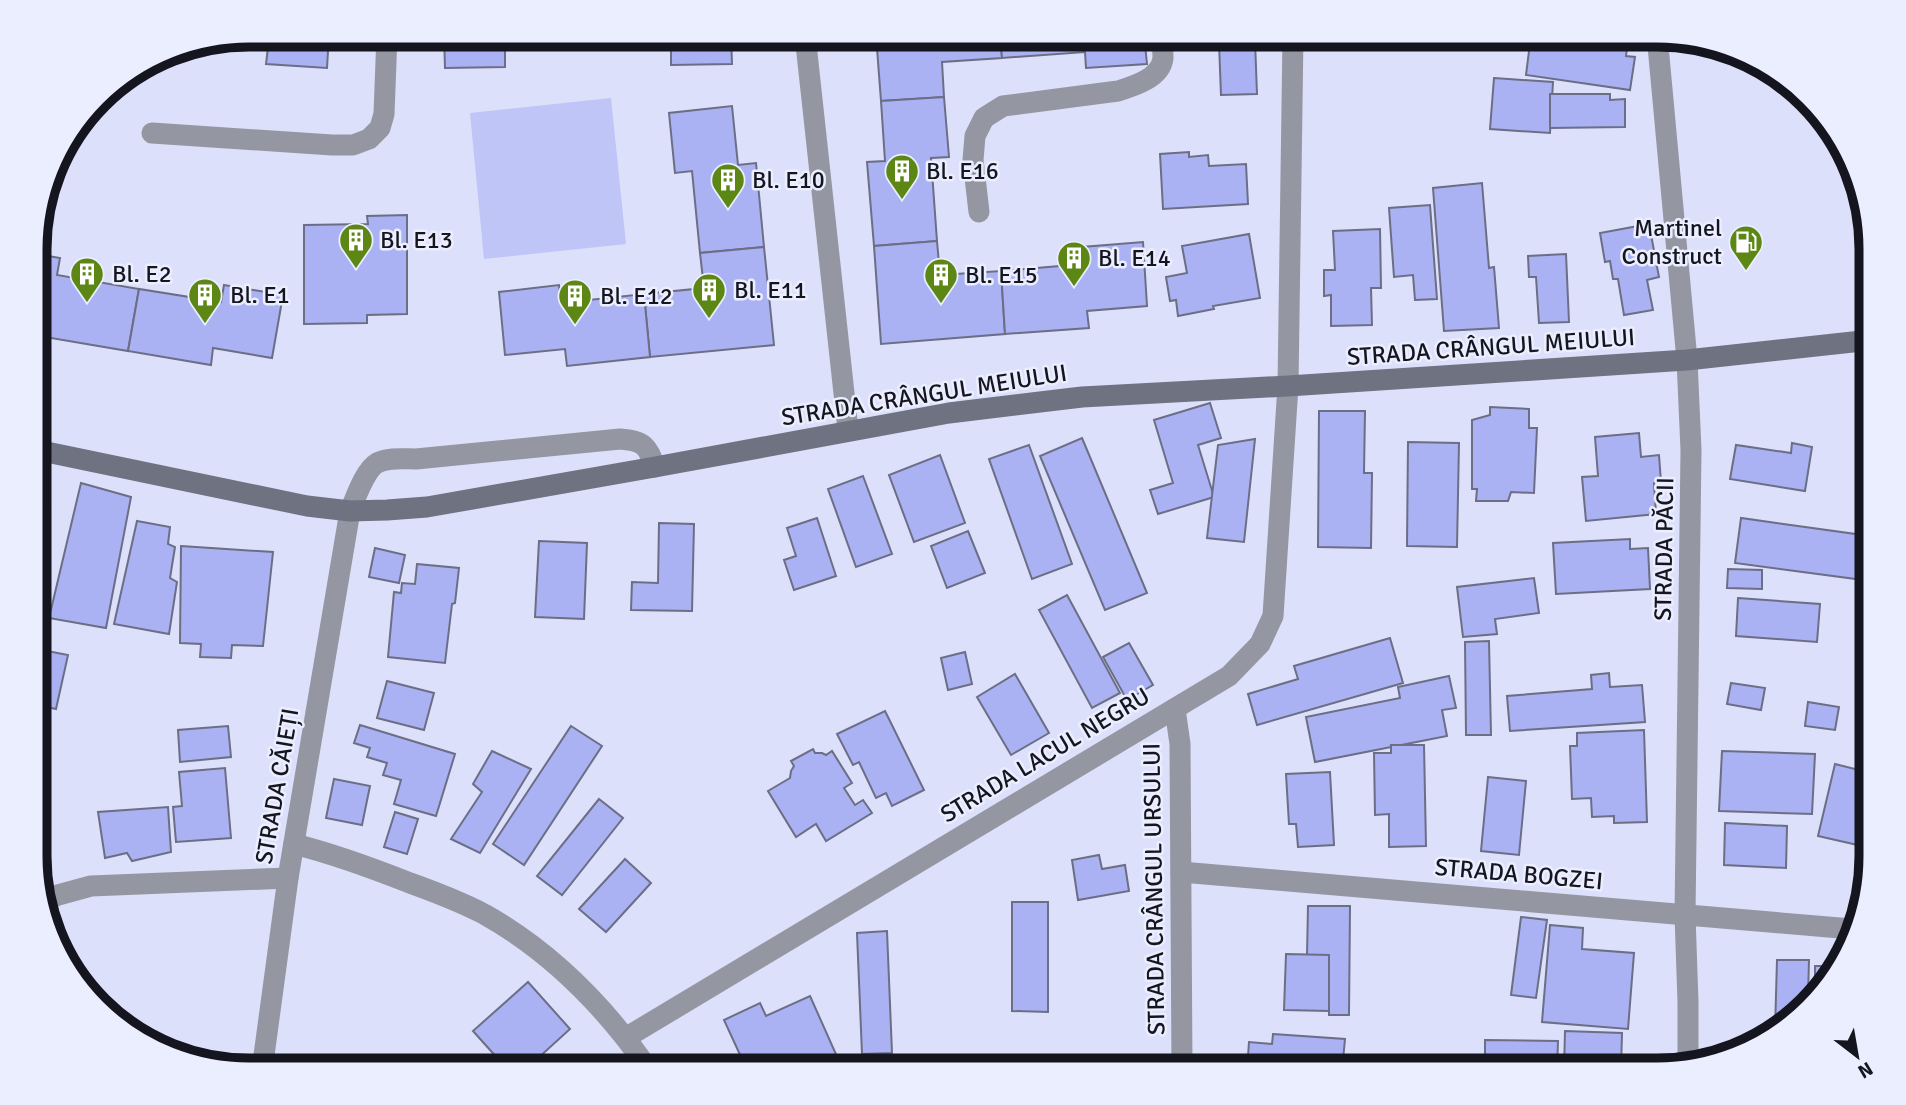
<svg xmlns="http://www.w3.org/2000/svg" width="1906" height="1105" font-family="Signika,sans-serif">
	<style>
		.green { fill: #bfc5f6 }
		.building { fill: #abb2f3; stroke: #6b6e85; stroke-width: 2 }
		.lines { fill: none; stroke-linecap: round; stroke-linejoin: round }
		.lane { stroke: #9496a1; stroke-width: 21 }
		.street { stroke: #9496a1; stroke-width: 21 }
		.secondary { stroke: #6f7281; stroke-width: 21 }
		.labels { text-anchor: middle; stroke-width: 5; stroke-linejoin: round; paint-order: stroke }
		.poi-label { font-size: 24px; fill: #14151e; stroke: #ebeefe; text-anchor: start }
		.street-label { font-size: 24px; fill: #14151e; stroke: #ebeefe }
		.rim { fill: none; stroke: #14151e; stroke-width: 9 }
	</style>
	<rect width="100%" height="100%" fill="#dce0fa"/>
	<polygon class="green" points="611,98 626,244 484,259 470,113"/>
	<g class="building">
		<polygon points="249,35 329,35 327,68 266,64 268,47 212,42"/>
		<polygon points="444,35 588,35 588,48 505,50 505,67 445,68"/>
		<polygon points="588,35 731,35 732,64 671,65 671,48 588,48"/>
		<polygon points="876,35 1000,35 1002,58 942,62 944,97 881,101"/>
		<polygon points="1000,35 1144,35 1147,64 1086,68 1085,52 1002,58"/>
		<polygon points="1531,35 1606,35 1604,45 1627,48 1626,56 1635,57 1630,90 1526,75"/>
		<polygon points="1255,41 1257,94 1221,95 1219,43"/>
		<polygon points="1494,78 1553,82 1550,133 1490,129"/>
		<polygon points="1550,94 1610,94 1610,100 1625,99 1625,127 1550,128"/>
		<polygon points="944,97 949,157 931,158 937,241 874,246 867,162 885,161 881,101"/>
		<polygon points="732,106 738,165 756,163 764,247 700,253 692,171 675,173 669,113"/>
		<polygon points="1189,152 1189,157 1208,155 1209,166 1246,164 1248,204 1163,209 1160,154"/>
		<polygon points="1482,183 1489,268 1494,267 1499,328 1444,331 1433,188"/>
		<polygon points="1430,205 1437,299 1415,300 1413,275 1394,277 1389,208"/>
		<polygon points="407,215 407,314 367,315 367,323 304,324 304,225 368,224 367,216"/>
		<polygon points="1649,224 1659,277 1647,280 1653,310 1624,315 1618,279 1613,279 1610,261 1605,262 1600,233"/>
		<polygon points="1380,229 1381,288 1371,288 1372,325 1331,326 1331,295 1324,296 1324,270 1335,270 1333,231"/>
		<polygon points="1249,234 1260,298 1213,306 1214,309 1178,316 1176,300 1170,301 1166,277 1187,273 1182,246"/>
		<polygon points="937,241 940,275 1001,271 1005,334 881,344 874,246"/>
		<polygon points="1143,242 1147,306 1087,311 1089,328 1005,334 1001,271 1083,264 1082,247"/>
		<polygon points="764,247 774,345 650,357 644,294 704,288 700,253"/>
		<polygon points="37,254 60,258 57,275 139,289 128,351 45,337 48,321 37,319"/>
		<polygon points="1566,254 1569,322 1539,323 1536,277 1529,277 1528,256"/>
		<polygon points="224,285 283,295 272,358 213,348 211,365 128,351 139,289 221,302"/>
		<polygon points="559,285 561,303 644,294 650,357 567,366 565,349 505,355 499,292"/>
		<polygon points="1210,403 1221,438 1198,445 1214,497 1158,514 1150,490 1173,483 1154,420"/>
		<polygon points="1490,407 1529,409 1529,428 1537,428 1534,493 1511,492 1508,501 1476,501 1477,489 1472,489 1472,420 1490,415"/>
		<polygon points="1319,411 1365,411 1364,473 1372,473 1371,548 1318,547"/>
		<polygon points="1639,433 1641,457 1659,455 1661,482 1654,483 1656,514 1586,521 1582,477 1598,476 1595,437"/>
		<polygon points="1082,438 1147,593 1105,610 1040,456"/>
		<polygon points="1255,439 1244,542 1207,538 1218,445"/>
		<polygon points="1408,442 1459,443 1457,547 1407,546"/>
		<polygon points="1792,443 1812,447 1805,491 1730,479 1736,445 1791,453"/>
		<polygon points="1029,445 1072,564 1032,579 989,459"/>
		<polygon points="940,455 965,523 914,542 889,475"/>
		<polygon points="863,476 892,554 856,567 828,489"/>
		<polygon points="81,483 131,497 106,628 49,618"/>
		<polygon points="1859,512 1871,514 1871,581 1735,563 1741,518 1856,534"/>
		<polygon points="817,518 836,576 794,590 784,560 796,556 787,528"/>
		<polygon points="137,521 170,527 168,544 175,547 170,578 177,582 169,634 114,624"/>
		<polygon points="659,523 694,524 692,611 631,610 632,582 658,583"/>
		<polygon points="968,531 985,573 947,588 931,546"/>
		<polygon points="1630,539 1630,549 1648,548 1650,589 1556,594 1553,543"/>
		<polygon points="539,541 587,543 584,619 535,617"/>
		<polygon points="181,546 273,552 263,646 232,645 231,658 200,657 201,644 180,643"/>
		<polygon points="375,548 405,555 399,583 369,577"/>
		<polygon points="417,564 459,568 455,603 452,604 445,663 388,657 394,592 401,593 402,583 415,584"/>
		<polygon points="1728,569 1762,570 1762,589 1727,588"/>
		<polygon points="1534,578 1539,613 1495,619 1497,634 1463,637 1457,587"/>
		<polygon points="1067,595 1120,693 1092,708 1039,610"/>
		<polygon points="1738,598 1820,604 1817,642 1736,636"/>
		<polygon points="1390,638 1403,683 1257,725 1248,694 1298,679 1294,666"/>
		<polygon points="1489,641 1491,735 1466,735 1465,642"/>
		<polygon points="1129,643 1153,685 1127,700 1103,657"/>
		<polygon points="37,649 68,655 56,709 37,705"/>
		<polygon points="965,652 972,684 948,690 941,658"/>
		<polygon points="1609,673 1610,687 1642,685 1645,722 1510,731 1507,696 1592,689 1591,675"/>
		<polygon points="1015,674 1049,733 1011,755 977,697"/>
		<polygon points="1449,676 1456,708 1442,710 1447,736 1315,762 1306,717 1400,698 1398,687"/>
		<polygon points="387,681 434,693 424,730 377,718"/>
		<polygon points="1731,683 1765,688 1761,710 1727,704"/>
		<polygon points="1808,702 1839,707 1835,730 1805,726"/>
		<polygon points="885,711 924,790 892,806 886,793 876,798 859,762 853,765 837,734"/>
		<polygon points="360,725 455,754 436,816 394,804 401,780 383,775 387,763 367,757 370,748 354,743"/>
		<polygon points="228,726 231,757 180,762 178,730"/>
		<polygon points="571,726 602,746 524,865 493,844"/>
		<polygon points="1644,730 1647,822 1614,823 1614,816 1592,817 1591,798 1572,799 1570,746 1577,746 1577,733"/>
		<polygon points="1391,745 1424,745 1426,846 1389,847 1389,814 1375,815 1374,753 1391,753"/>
		<polygon points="813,749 815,753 822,753 826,755 832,751 852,783 844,788 855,805 863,800 872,813 826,841 816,824 796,837 768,791 790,778 791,771 794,766 791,761"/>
		<polygon points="492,751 531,769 480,853 451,839 482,792 473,784"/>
		<polygon points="1722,751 1815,754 1812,814 1719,811"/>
		<polygon points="1835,764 1871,773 1871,808 1862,846 1818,836"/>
		<polygon points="225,768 231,838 176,842 173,807 182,806 179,772"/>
		<polygon points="1330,772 1334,845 1298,847 1296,824 1289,824 1286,774"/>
		<polygon points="1488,777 1526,781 1519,855 1481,851"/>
		<polygon points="334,779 370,786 362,825 326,818"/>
		<polygon points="599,799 623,818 562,895 537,876"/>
		<polygon points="168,807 171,852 132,861 127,853 105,858 98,812"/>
		<polygon points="395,812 418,819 407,854 384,847"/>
		<polygon points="1725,823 1787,826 1786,868 1724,865"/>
		<polygon points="37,844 43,846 37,867"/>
		<polygon points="1099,855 1102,869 1125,865 1129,891 1078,900 1072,860"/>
		<polygon points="625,859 651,883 606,932 579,909"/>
		<polygon points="1012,902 1048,902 1048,1012 1012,1011"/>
		<polygon points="1308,906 1350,906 1349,1015 1329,1015 1329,955 1307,955"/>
		<polygon points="1521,917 1547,920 1536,998 1511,995"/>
		<polygon points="1550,925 1583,928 1582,949 1634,953 1628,1029 1542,1022"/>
		<polygon points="887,931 892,1053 862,1054 857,933"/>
		<polygon points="1286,954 1329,955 1329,1011 1284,1010"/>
		<polygon points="1777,960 1809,960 1808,997 1775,1030"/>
		<polygon points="1815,966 1840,966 1815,990"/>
		<polygon points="528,982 570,1029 525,1070 508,1070 473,1031"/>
		<polygon points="810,996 839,1061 819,1070 802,1070 798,1061 778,1070 747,1070 724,1020 760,1003 766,1016"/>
		<polygon points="1565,1031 1622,1033 1621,1070 1564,1070"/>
		<polygon points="1273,1034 1345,1039 1342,1070 1247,1070 1249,1042 1272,1044"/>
		<polygon points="1485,1040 1558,1041 1557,1070 1485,1070"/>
	</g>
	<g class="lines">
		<g class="lane">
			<polyline points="152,133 332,145 353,145 369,139 380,128 384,114 387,35"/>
			<path d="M979,212L973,160L975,136L984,118L1003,106L1118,91C1134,86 1161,78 1163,58C1163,51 1162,43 1162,35"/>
			<path d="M350,511C356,497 365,470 377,463C389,457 404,459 416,459L620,439C644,441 647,445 655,467"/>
		</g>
		<g class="street">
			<polyline points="805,35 848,430"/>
			<polyline points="1657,35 1687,360 1691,450 1685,915 1688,1002 1688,1064"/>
			<polyline points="1175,709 1180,744 1182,1070"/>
			<path d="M294,844C334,854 372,868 410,883C435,892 461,902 484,914C550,951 606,1008 649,1070"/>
			<polyline points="1181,872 1852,929"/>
			<polyline points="44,901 58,895 91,886 288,878"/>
			<polyline points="627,1037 1229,676 1260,644 1273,616 1288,386 1293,35"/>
			<polyline points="262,1070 288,878 350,511"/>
		</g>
		<polyline class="secondary" points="37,450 307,506 350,511 387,510 427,507 655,467 949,413 1082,397 1288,386 1687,360 1871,340"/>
	</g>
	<defs>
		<g id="building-pin" transform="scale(1.75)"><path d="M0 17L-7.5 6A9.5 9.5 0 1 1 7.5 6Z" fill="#5c8715" stroke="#ebeefe"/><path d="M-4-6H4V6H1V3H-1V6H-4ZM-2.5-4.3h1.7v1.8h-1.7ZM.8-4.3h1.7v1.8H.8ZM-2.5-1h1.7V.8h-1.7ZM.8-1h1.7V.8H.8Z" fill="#fff"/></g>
		<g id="fuel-pin" transform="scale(1.75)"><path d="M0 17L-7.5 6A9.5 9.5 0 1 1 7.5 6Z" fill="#5c8715" stroke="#ebeefe"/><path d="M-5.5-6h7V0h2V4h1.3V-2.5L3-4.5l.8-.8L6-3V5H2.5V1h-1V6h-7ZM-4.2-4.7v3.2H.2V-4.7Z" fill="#fff"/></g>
	</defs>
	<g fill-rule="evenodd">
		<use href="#building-pin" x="902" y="171"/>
		<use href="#building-pin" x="728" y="180"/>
		<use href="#building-pin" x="356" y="240"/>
		<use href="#fuel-pin" x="1746" y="242"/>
		<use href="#building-pin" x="1074" y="258"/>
		<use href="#building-pin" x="87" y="274"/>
		<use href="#building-pin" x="941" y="275"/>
		<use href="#building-pin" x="709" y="290"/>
		<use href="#building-pin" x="205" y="295"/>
		<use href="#building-pin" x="575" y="296"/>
	</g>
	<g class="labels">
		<g class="poi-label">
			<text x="926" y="179">Bl. E16</text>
			<text x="752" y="188">Bl. E10</text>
			<text x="1722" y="236" text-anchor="end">Martinel<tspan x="1722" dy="28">Construct</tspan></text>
			<text x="380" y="248">Bl. E13</text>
			<text x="1098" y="266">Bl. E14</text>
			<text x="112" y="282">Bl. E2</text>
			<text x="965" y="283">Bl. E15</text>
			<text x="734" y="298">Bl. E11</text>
			<text x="230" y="303">Bl. E1</text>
			<text x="600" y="304">Bl. E12</text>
		</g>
		<g class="street-label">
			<text transform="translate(1491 347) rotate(-4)" y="8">STRADA CRÂNGUL MEIULUI</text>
			<text transform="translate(924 395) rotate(-9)" y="8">STRADA CRÂNGUL MEIULUI</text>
			<text transform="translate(1664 549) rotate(-89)" y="8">STRADA PĂCII</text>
			<text transform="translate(1045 755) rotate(-31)" y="8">STRADA LACUL NEGRU</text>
			<text transform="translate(277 786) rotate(-80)" y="8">STRADA CĂIEȚI</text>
			<text transform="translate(1519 874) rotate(5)" y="8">STRADA BOGZEI</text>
			<text transform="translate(1154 889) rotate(-91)" y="8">STRADA CRÂNGUL URSULUI</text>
		</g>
	</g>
	<path d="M0 0H1906V1105H0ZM249 47H1657A202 202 0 0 1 1859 249V856A202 202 0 0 1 1657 1058H249A202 202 0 0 1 47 856V249A202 202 0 0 1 249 47Z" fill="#ebeefe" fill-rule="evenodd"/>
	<path class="rim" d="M249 47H1657A202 202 0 0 1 1859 249V856A202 202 0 0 1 1657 1058H249A202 202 0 0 1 47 856V249A202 202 0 0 1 249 47Z"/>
	<g transform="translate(1857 1056) rotate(149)" stroke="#ebeefe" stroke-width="5" paint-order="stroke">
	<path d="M0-5L12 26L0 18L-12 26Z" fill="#14151e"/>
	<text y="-10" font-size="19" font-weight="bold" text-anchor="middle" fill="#14151e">N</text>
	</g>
</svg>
